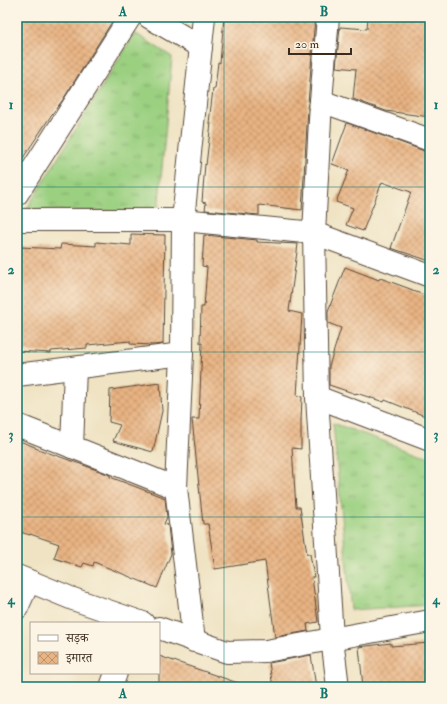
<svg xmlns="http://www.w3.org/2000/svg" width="447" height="704" font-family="'IM FELL Double Pica','Noto Serif Devanagari',serif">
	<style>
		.grass { fill: url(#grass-tufts); stroke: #6b7d50 }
		.building { fill: url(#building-cross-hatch) }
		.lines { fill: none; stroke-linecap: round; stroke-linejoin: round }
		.street-casing { stroke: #564637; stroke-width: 24 }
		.street { stroke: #fff; stroke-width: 22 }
		.grid { fill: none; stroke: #0f766e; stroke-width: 1; stroke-opacity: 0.55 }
		.neatline { fill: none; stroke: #0f766e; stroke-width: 1.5 }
		.grid-label { font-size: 13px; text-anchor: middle; font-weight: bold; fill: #0f766e }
	</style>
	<defs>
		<pattern id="grass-tufts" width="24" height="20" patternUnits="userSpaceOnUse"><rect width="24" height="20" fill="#9bd081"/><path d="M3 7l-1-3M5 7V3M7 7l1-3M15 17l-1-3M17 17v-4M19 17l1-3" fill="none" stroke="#80a969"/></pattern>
		<pattern id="building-cross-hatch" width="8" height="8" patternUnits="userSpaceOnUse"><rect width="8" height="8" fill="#e9b483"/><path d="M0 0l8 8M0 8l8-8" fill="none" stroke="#be936b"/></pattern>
	</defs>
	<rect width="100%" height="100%" fill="#fcf5e5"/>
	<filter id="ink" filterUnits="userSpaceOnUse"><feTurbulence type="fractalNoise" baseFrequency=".025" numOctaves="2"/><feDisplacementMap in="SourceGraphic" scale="8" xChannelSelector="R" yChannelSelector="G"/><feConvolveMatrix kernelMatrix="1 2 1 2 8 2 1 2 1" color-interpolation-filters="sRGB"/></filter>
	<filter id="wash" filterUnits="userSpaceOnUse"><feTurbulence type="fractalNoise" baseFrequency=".012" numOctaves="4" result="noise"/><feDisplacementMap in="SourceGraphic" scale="16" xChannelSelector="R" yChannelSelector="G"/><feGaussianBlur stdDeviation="0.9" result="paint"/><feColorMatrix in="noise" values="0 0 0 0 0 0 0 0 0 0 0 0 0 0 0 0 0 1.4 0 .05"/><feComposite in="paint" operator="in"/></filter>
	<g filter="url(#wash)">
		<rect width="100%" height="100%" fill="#efe3c3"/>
		<g class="grass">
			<polygon points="135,33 172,57 158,212 26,210"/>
			<polygon points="333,423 430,458 430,605 351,610"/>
		</g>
		<g id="blocks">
			<g class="building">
				<polygon points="17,17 115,17 62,101 52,114 17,167"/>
				<polygon points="224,17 315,17 308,103 307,108 308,108 302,210 259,205 259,215 205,210 206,203 202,202 205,164 206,165 211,123 209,123 213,89 215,89 218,62 220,63"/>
				<polygon points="368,17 430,17 430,117 386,111 353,99 356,69 336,67 340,27 367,29"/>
				<polygon points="347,123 430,153 430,261 391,248 411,192 382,182 363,231 346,225 353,208 336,202 349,170 332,164"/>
				<polygon points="131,234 165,235 163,344 154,345 130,344 130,341 87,345 87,348 51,351 51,353 17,351 17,293 20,247 60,249 61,244 96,246 96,242 131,245"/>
				<polygon points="204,235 257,240 257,242 298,244 289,311 302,314 297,396 302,397 301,421 301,449 292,448 296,507 300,507 307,554 310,554 314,577 312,577 318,622 307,624 308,631 275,637 265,561 215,569 208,524 203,524 192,419 199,419 202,343 200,343 201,307 204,307 207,267 202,266"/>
				<polygon points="345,267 379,280 380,278 413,290 413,291 430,297 430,418 385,400 384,402 356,393 356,394 329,385 329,366 341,328 328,323 328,311"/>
				<polygon points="160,383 162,411 153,452 113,441 120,425 109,422 110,390"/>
				<polygon points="17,440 35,447 35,448 86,466 110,475 110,477 165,498 167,517 164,524 168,525 171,554 157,588 94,562 93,566 84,563 82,567 54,558 59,544 30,534 30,535 17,531"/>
				<polygon points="391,643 391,646 430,643 430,687 363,687 359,647"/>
				<polygon points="311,655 316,687 273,687 269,663"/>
				<polygon points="159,656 241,684 241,687 159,687"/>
			</g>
		</g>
	</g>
	<g filter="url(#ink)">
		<use href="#blocks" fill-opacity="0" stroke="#564637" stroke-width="1"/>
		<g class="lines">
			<g class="street-casing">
				<g id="street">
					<polyline points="149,17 201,47"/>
					<polyline points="328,17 321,101 314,233 317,397 332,638 338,687"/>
					<polyline points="321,101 430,140"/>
					<polyline points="17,194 130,17"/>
					<polyline points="17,220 183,220 314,233 430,276"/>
					<polyline points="17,375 182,354"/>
					<polyline points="317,397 430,440"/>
					<polyline points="17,425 176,488"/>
					<polyline points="72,447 75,368"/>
					<polyline points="17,576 73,599 143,623"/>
					<polyline points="17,608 29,581"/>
					<polyline points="159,628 227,652 266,651 430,621"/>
					<polyline points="194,641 176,488 182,354 183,220 204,17"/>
					<polyline points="111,687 116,673"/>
				</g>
			</g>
			<use href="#street" class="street"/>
		</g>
	</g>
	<path class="grid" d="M224,17V687M17,187H430M17,352H430M17,517H430"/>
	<rect width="447" height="704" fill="none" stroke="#fcf5e5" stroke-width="44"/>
	<rect x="30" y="622" width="130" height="52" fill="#fcf5e5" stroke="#afa495"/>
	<rect x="38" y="635" width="20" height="6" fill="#ffffff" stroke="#afa495"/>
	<text x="66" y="642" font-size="12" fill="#3b2a1e">सड़क</text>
	<rect x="38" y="652" width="20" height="12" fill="url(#building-cross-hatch)" stroke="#afa495"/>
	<text x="66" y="662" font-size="12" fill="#3b2a1e">इमारत</text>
	<path d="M289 48v6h62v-6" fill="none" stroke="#3b2a1e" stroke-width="2"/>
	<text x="295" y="48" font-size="12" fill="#3b2a1e" stroke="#fcf5e5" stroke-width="3" paint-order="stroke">20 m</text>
	<rect x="22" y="22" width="403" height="660" class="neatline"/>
	<g class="grid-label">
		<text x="123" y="16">A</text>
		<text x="324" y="16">B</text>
		<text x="11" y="109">1</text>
		<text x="436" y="109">1</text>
		<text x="11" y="274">2</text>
		<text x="436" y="274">2</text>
		<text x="11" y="439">3</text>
		<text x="436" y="439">3</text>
		<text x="11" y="604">4</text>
		<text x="436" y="604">4</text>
		<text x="123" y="698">A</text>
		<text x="324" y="698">B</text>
	</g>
</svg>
